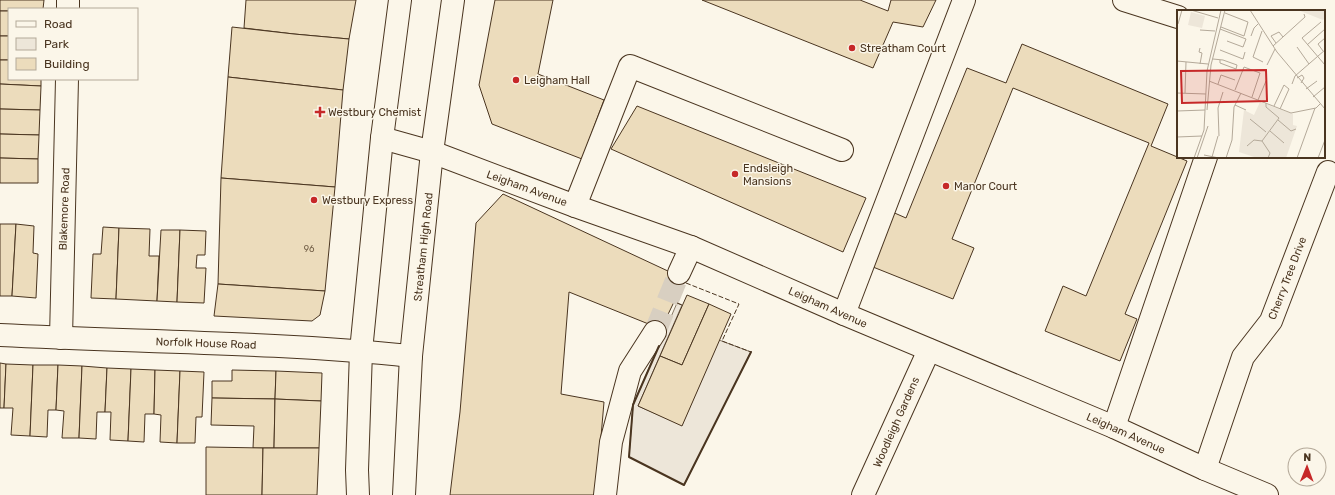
<svg xmlns="http://www.w3.org/2000/svg" width="1335" height="495" font-family="Rubik,sans-serif">
	<style>
		.green { fill: #ede6d9; stroke: #887966 }
		.building { fill: #ecdcbc; stroke: #4a3520 }
		.lines { fill: none; stroke-linecap: round; stroke-linejoin: round }
		.minor-tunnel { stroke: #d8cfc1; stroke-width: 22; stroke-dasharray: 22 11; stroke-linecap: butt }
		.minor-casing { stroke: #4a3520; stroke-width: 24 }
		.highway-casing { stroke: #4a3520; stroke-width: 24 }
		.minor { stroke: #fbf6e9; stroke-width: 22 }
		.highway { stroke: #fbf6e9; stroke-width: 22 }
		.fence { stroke: #4a3520; stroke-width: 1; stroke-dasharray: 5 2; stroke-linecap: butt }
		.wall { stroke: #4a3520; stroke-width: 2 }
		.poi-dot { fill: #c62828; stroke: #fbf6e9; stroke-width: 1.5 }
		.labels { text-anchor: middle; stroke-width: 3; stroke-linejoin: round; paint-order: stroke }
		.number-label { font-size: 9px; fill: #725f47 }
		.poi-label { font-size: 11px; fill: #4a3520; stroke: #fbf6e9; text-anchor: start }
		.street-label { font-size: 11px; fill: #4a3520; stroke: #fbf6e9 }
		.inset-road { fill: none; stroke: #b4a999; stroke-width: 1 }
		.view { fill: #c62828; fill-opacity: 0.15; stroke: #c62828; stroke-width: 2 }
		.inset-edge { fill: none; stroke: #4a3520; stroke-width: 2 }
	</style>
	<rect width="100%" height="100%" fill="#fbf6e9"/>
	<polygon class="green" points="677,303 682,305 638,406 682,425 719,340 751,352 684,485 629,457 633,405"/>
	<g class="building">
		<polygon points="0,0 44,0 43,9 9,9 9,11 0,11"/>
		<polygon points="246,0 356,0 349,39 294,34 244,28"/>
		<polygon points="495,0 553,0 538,74 604,100 582,159 492,124 479,85"/>
		<polygon points="702,0 860,0 888,11 891,0 936,0 923,27 893,22 873,68"/>
		<rect x="0" y="11" width="9" height="25"/>
		<polygon points="232,27 294,34 349,39 343,90 228,77"/>
		<rect x="0" y="36" width="9" height="24"/>
		<polygon points="1022,44 1168,104 1151,146 1187,161 1125,314 1137,319 1120,361 1045,331 1063,286 1086,296 1149,143 1013,88 952,239 974,248 953,299 868,265 890,211 906,218 967,68 1006,83"/>
		<polygon points="0,60 9,60 9,79 41,79 41,86 0,84"/>
		<polygon points="228,77 343,90 335,187 221,178"/>
		<polygon points="0,84 41,86 40,110 0,109"/>
		<polygon points="637,106 866,198 843,252 611,149"/>
		<polygon points="0,109 40,110 39,135 0,134"/>
		<polygon points="0,134 39,135 38,159 0,158"/>
		<polygon points="0,158 38,159 38,183 0,183"/>
		<polygon points="221,178 335,187 325,291 218,284"/>
		<polygon points="503,194 685,279 661,329 569,292 561,394 604,402 596,495 450,495 460,412 476,223"/>
		<polygon points="0,224 16,224 12,296 0,296"/>
		<polygon points="16,224 34,226 33,253 38,254 36,298 12,296"/>
		<polygon points="103,227 119,228 116,299 91,298 93,254 101,254"/>
		<polygon points="119,228 150,229 149,256 159,256 157,301 116,299"/>
		<polygon points="161,230 180,230 177,302 157,301"/>
		<polygon points="180,230 206,231 205,255 197,255 196,268 206,268 204,303 177,302"/>
		<polygon points="218,284 325,291 320,315 312,321 214,316"/>
		<polygon points="687,295 709,304 682,365 660,356"/>
		<polygon points="709,304 731,314 682,426 638,406 660,356 682,365"/>
		<polygon points="0,363 6,364 4,408 0,408"/>
		<polygon points="6,364 33,365 30,436 11,435 13,408 4,408"/>
		<polygon points="33,365 58,365 56,410 48,410 47,437 30,436"/>
		<polygon points="58,365 82,366 79,438 62,438 64,411 56,410"/>
		<polygon points="82,366 107,368 105,412 97,412 96,439 79,438"/>
		<polygon points="107,368 131,369 128,441 110,440 111,412 105,412"/>
		<polygon points="131,369 155,370 154,414 145,414 144,442 128,441"/>
		<polygon points="155,370 180,371 177,443 160,442 161,415 154,414"/>
		<polygon points="232,370 276,371 275,399 212,398 212,381 232,381"/>
		<polygon points="180,371 204,372 202,417 196,417 195,443 177,443"/>
		<polygon points="276,371 322,373 321,401 275,399"/>
		<polygon points="212,398 275,399 274,448 253,448 254,426 211,425"/>
		<polygon points="275,399 321,401 319,448 274,448"/>
		<polygon points="206,447 263,448 262,495 206,495"/>
		<polygon points="263,448 319,448 317,495 262,495"/>
	</g>
	<g class="lines">
		<polyline class="minor-tunnel" points="655,332 679,273"/>
		<g class="minor-casing">
			<g id="minor">
				<polyline points="1124,0 1178,17"/>
				<polyline points="68,9 68,0"/>
				<polyline points="382,138 432,152 575,206 691,247 844,314 1114,427 1205,469 1267,495"/>
				<polyline points="575,206 630,66 842,150"/>
				<polyline points="679,273 691,247"/>
				<polyline points="844,314 964,0"/>
				<path d="M0,335C137,342 275,342 411,356"/>
				<polyline points="61,338 67,79"/>
				<polyline points="1114,427 1206,157"/>
				<polyline points="1205,469 1243,357 1271,321 1328,172"/>
				<polyline points="605,495 611,442 630,371 655,332"/>
				<polyline points="863,495 929,350"/>
			</g>
		</g>
		<g class="highway-casing">
			<g id="highway">
				<polyline points="358,495 357,470 361,351 382,138 400,0"/>
				<polyline points="404,495 411,356 432,152 453,0"/>
			</g>
		</g>
		<use href="#minor" class="minor"/>
		<use href="#highway" class="highway"/>
		<g class="fence">
			<polyline points="686,283 739,304 722,341 751,352"/>
			<polyline points="677,303 682,305"/>
		</g>
		<polyline class="wall" points="659,346 633,405 629,457 684,485 751,352"/>
	</g>
	<g class="poi-dot">
		<circle cx="852" cy="48" r="4"/>
		<circle cx="516" cy="80" r="4"/>
		<path d="M318 106h4v4h4v4h-4v4h-4v-4h-4v-4h4z"/>
		<circle cx="735" cy="174" r="4"/>
		<circle cx="946" cy="186" r="4"/>
		<circle cx="314" cy="200" r="4"/>
	</g>
	<g class="labels">
		<g class="number-label">
			<text x="309" y="252">96</text>
		</g>
		<g class="poi-label">
			<text x="860" y="52">Streatham Court</text>
			<text x="524" y="84">Leigham Hall</text>
			<text x="328" y="116">Westbury Chemist</text>
			<text x="743" y="172">Endsleigh<tspan x="743" dy="13">Mansions</tspan></text>
			<text x="954" y="190">Manor Court</text>
			<text x="322" y="204">Westbury Express</text>
		</g>
		<g class="street-label">
			<text transform="translate(527 188) rotate(20)" y="4">Leigham Avenue</text>
			<text transform="translate(64 209) rotate(-88)" y="4">Blakemore Road</text>
			<text transform="translate(423 247) rotate(-84)" y="4">Streatham High Road</text>
			<text transform="translate(1287 278) rotate(-69)" y="4">Cherry Tree Drive</text>
			<text transform="translate(828 307) rotate(24)" y="4">Leigham Avenue</text>
			<text transform="translate(206 343) rotate(2)" y="4">Norfolk House Road</text>
			<text transform="translate(896 422) rotate(-66)" y="4">Woodleigh Gardens</text>
			<text transform="translate(1126 433) rotate(24)" y="4">Leigham Avenue</text>
		</g>
	</g>
	<g transform="translate(1177 10)">
		<rect width="148" height="148" fill="#fbf6e9"/>
		<path d="M121,0H148V8L146,10ZM14,2L28,6L25,18L11,15ZM83,92L116,104V115L120,116L109,148H80L62,142L67,100L77,105Z" fill="#ede6d9"/>
		<path class="inset-road" d="M14,0L41,8M73,0L100,42L148,99M144,12L125,28L148,55M1,14L5,0M44,17L67,26L71,12L48,3M43,19L69,29L66,37L50,31M23,20L38,21M85,21L76,47L86,52M74,26L77,18L81,14M99,33L94,26L102,22L106,27M130,35L148,19M96,36L128,7L127,4M120,37L132,54M23,38L22,42L25,43L23,54M43,40L66,49L68,42M146,41L141,34L148,28M36,49L46,50L60,55L59,59L43,53V50M0,51L31,54M90,55L98,39M120,68L125,65L127,68L124,73M32,71L114,103L139,98L143,94M41,74L44,65L58,70M115,74L118,66L148,40M129,79L140,71M58,80L67,57L83,63L75,87M0,83L29,84M8,83L9,52M136,87L148,77M81,90L89,71M89,93V97L102,108L85,131L93,143L91,148M58,95L69,100M97,96L107,75L112,79L103,99M30,100L34,55L48,0M0,101L28,100M73,109L89,122M101,110L114,121L119,119M93,121L107,133M42,126L41,98L46,82M0,127L25,126M70,136L77,130L85,131M27,145L42,148M35,147L41,126M17,148L27,120L30,61L44,0M20,148L31,116M49,148L55,130L57,97L64,83M120,148L138,98M141,148L148,130"/>
		<path class="view" d="M89,60L90,91L5,93L4,61Z"/>
		<rect width="148" height="148" class="inset-edge"/>
	</g>
	<rect x="8" y="8" width="130" height="72" fill="#fbf6e9" stroke="#b4a999"/>
	<rect x="16" y="21" width="20" height="6" fill="#fbf6e9" stroke="#b4a999"/>
	<text x="44" y="28" font-size="12" fill="#4a3520">Road</text>
	<rect x="16" y="38" width="20" height="12" fill="#ede6d9" stroke="#b4a999"/>
	<text x="44" y="48" font-size="12" fill="#4a3520">Park</text>
	<rect x="16" y="58" width="20" height="12" fill="#ecdcbc" stroke="#b4a999"/>
	<text x="44" y="68" font-size="12" fill="#4a3520">Building</text>
	<g transform="translate(1307 467) rotate(1)"><circle r="19" fill="#fbf6e9" stroke="#b4a999"/>
	<path d="M0-3L7 15L0 10L-7 15Z" fill="#c62828"/>
	<text y="-6" font-size="11" font-weight="bold" text-anchor="middle" fill="#4a3520">N</text>
	</g>
</svg>
